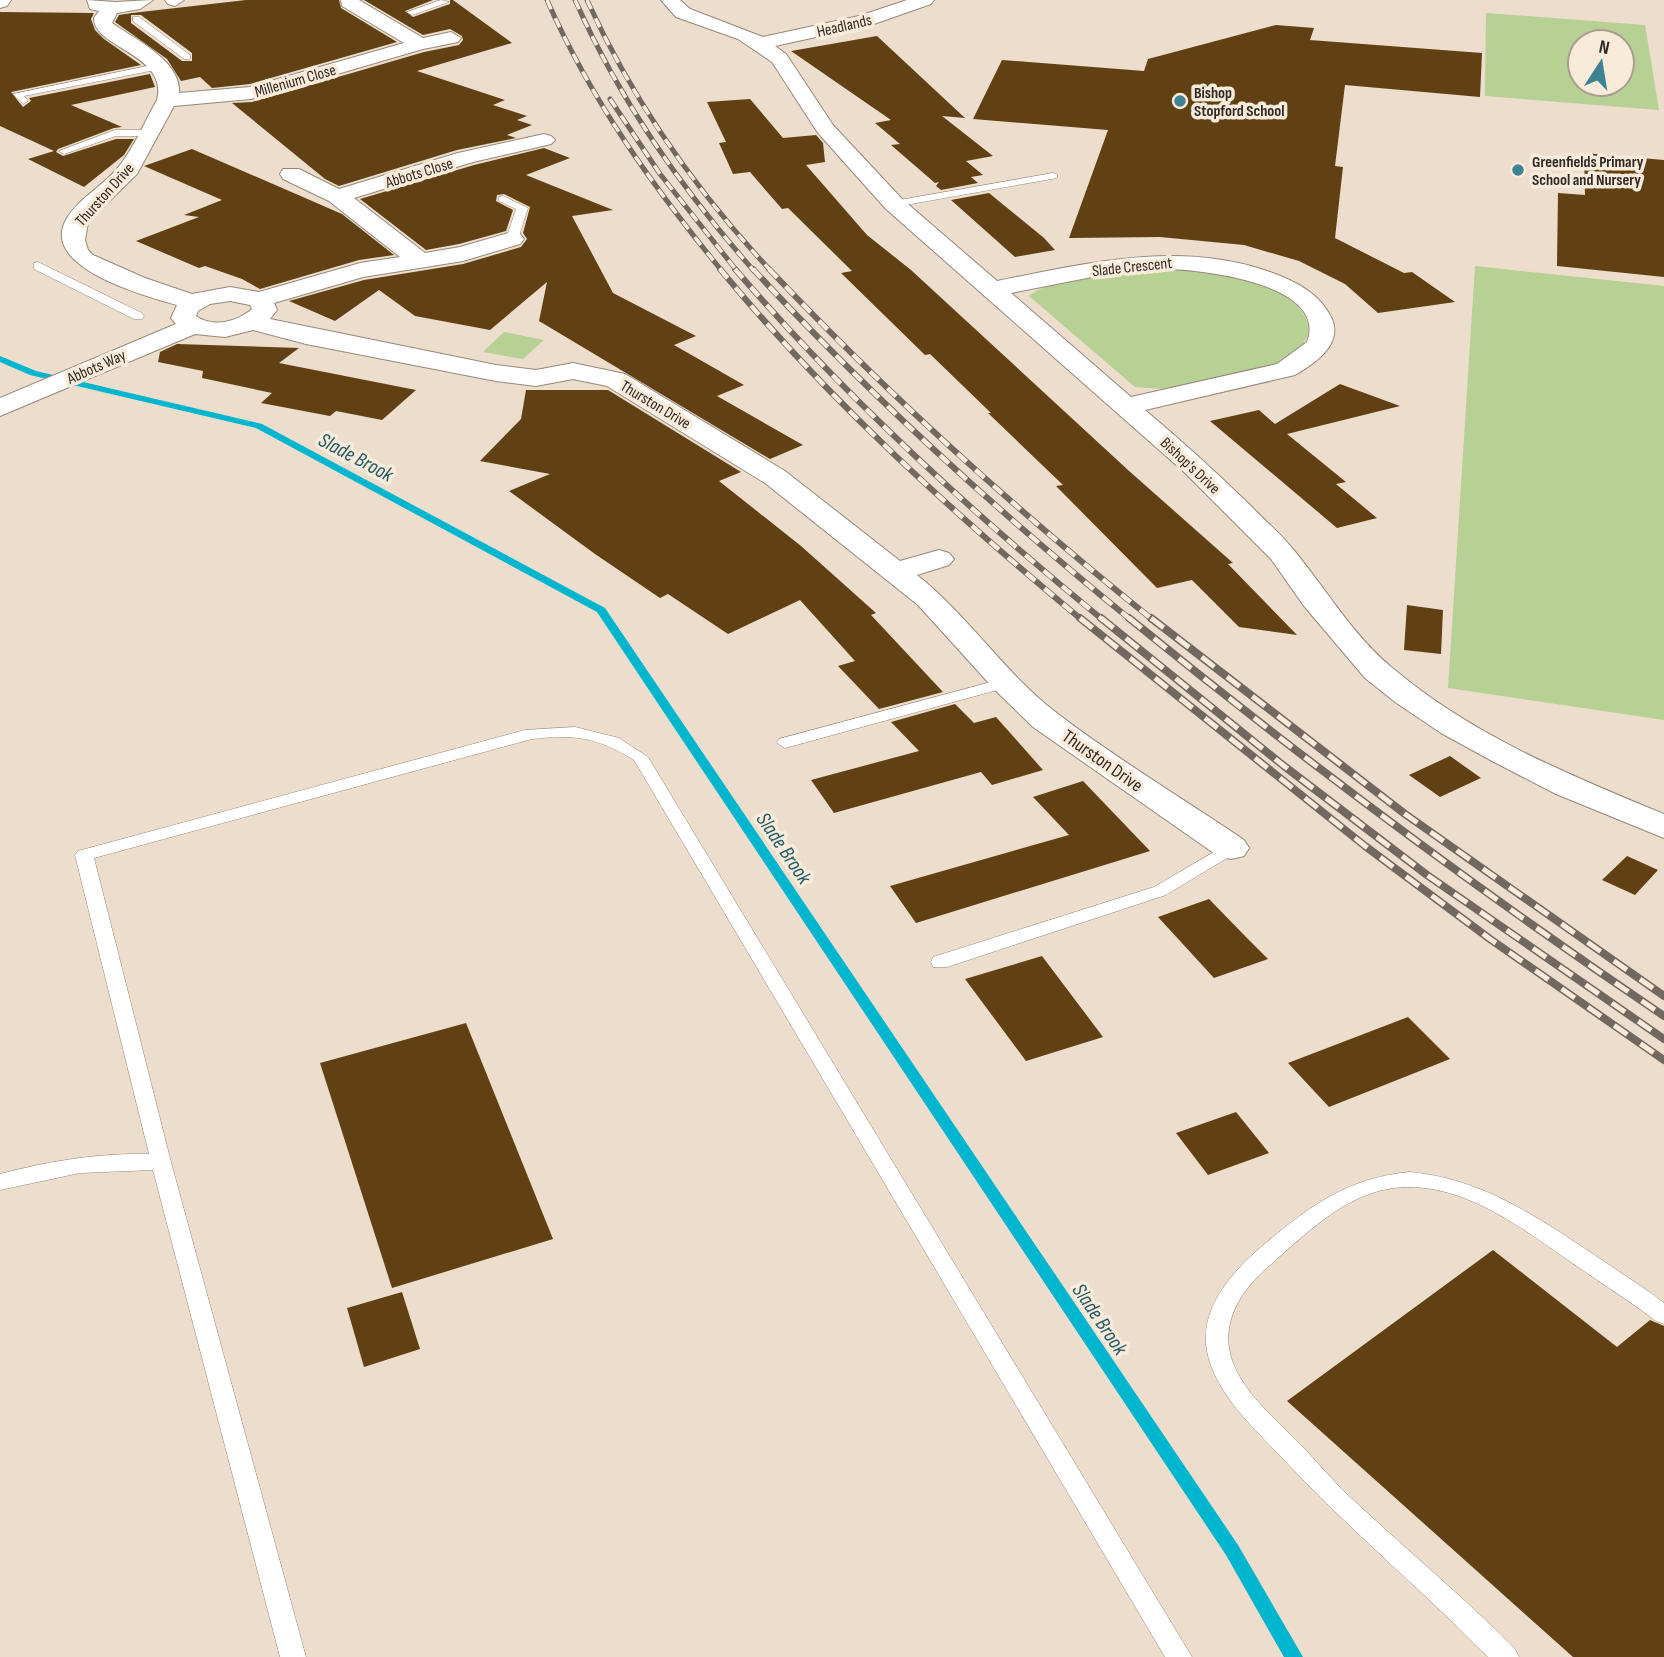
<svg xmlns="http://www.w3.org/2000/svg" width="1664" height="1657" font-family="'Sofia Sans Condensed',sans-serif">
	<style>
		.green { fill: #b7d094; fill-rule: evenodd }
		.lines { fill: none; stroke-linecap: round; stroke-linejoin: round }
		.stream { fill: #00b5ce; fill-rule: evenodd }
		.building { fill: #614114; fill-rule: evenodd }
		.service-casing { stroke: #958879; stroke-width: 1 }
		.minor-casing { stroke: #958879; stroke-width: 2 }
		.service { fill: #fff; fill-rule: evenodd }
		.minor { fill: #fff; fill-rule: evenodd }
		.rail-far2-casing { stroke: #71685f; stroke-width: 5 }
		.rail-far1-casing { stroke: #71685f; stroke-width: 6 }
		.rail-casing { stroke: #71685f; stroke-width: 8 }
		.rail-far2 { stroke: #f9ebda; stroke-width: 3.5; stroke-dasharray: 10; stroke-linecap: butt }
		.rail-far1 { stroke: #f9ebda; stroke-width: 4.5; stroke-dasharray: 12; stroke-linecap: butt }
		.rail { stroke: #f9ebda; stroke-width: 5; stroke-dasharray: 16; stroke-linecap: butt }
		.poi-dot { fill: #3f8392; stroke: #f9ebda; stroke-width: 2.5 }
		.labels { text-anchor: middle; stroke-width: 7; stroke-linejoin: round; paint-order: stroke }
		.far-street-label { font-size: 16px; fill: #302a24; stroke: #f9ebda }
		.far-poi-label { font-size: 16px; font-weight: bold; fill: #302a24; stroke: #f9ebda; text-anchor: start }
		.street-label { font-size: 19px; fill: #302a24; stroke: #f9ebda }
		.water-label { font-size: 21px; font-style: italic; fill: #235c67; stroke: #f9ebda }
	</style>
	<rect width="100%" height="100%" fill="#ecddcd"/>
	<g class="green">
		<path d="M1486,13L1645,25L1659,110L1485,96ZM1580,42H1622V84H1580Z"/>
		<polygon points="1475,266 1664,286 1664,720 1448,688"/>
		<path d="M1199,268C1222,273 1246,277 1268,285C1277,288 1287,296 1294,303C1326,333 1298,356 1267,368L1162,389L1135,387L1029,296C1062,270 1157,269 1199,268Z"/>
		<polygon points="504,332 544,340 523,359 483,352"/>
	</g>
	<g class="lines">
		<polygon class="stream" points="0,356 36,371 262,424 605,608 1238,1545 1303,1657 1284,1657 1226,1555 597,612 256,428 30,375 0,362"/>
	</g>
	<g class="building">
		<path d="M246,0H339L341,8L397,42L250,84L212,88L200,77L181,81L167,59L115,22L119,15L132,13ZM131,15H141L192,53V61H182L131,23Z"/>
		<polygon points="364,0 433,0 405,11 413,17 450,4 450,0 453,0 512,43 417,71 505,100 493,105 527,116 517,120 532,125 507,135 516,138 457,150 339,186 325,179 232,103 252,102 424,52 459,45 463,40 462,36 450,29 423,35"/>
		<polygon points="0,12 94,13 91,19 95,30 104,39 141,65 11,92 23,107 31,101 29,98 150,74 155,87 71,105 122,127 114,128 58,149 56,152 63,156 116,139 134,139 124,155 84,187 28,159 54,151 0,126"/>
		<polygon points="1276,25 1314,28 1310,40 1482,53 1480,97 1345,85 1335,166 1343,167 1335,238 1404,273 1412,272 1455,302 1378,313 1345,284 1299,261 1244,245 1160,237 1069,238 1108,130 973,119 1002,60 1144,71 1148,59"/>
		<polygon points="877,36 965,118 942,116 993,156 966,161 983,175 971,177 978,183 941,190 936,186 939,182 935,183 891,145 900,144 875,123 891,120 791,51"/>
		<polygon points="750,99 783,138 816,135 823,143 825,162 806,165 867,235 911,270 1128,470 1233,563 1228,564 1297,635 1239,627 1192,580 1157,588 1056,486 1063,485 988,413 991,413 930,354 925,355 841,273 852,271 788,208 782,209 750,172 733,174 719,143 726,142 707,102"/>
		<polygon points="544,148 570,158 526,175 613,210 572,216 613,293 696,336 674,345 744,385 717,396 803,445 770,459 539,321 547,282 490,330 415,316 379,290 335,321 289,301 364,280 463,264 521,247 527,239 523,233 530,207 504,194 497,195 496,201 513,210 506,231 459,244 426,250 360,199 474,165"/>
		<polygon points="192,149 342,214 394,255 359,260 260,289 242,279 205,266 199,268 136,241 199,217 184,215 222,200 144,166"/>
		<polygon points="1584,153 1664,160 1664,277 1557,266 1558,193 1585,195"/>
		<polygon points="989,193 1044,238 1055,250 1015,257 951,200"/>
		<polygon points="177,344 299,348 279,363 416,390 382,420 336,411 330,416 261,403 272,393 202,378 203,371 158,362 160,352"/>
		<polygon points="1340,384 1400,406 1287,434 1346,482 1336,484 1377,518 1337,528 1210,421 1259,410 1275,424"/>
		<polygon points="526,390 608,390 741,472 719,481 801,546 876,613 871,615 943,692 879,709 838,666 855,661 800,600 728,634 668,594 660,598 595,554 509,491 550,474 480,461 521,419"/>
		<polygon points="1407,605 1443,610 1441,654 1404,650"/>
		<polygon points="955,704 974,723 996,717 1043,770 992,785 981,772 834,813 811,780 919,751 891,722"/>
		<polygon points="1450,756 1481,778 1440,797 1409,775"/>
		<polygon points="1083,781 1150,851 916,923 890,886 1069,835 1033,797"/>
		<polygon points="1627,856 1658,870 1635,895 1602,880"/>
		<polygon points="1209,899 1246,937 1268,959 1214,978 1158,917"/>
		<polygon points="1042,956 1103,1037 1026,1061 965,979"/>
		<polygon points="1408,1017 1450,1059 1329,1107 1288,1063"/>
		<polygon points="466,1023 553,1239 392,1288 320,1063"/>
		<polygon points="1236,1112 1269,1153 1208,1175 1176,1133"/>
		<polygon points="1493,1250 1617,1347 1650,1320 1664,1326 1664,1657 1573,1657 1287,1401"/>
		<polygon points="402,1292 420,1349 364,1367 347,1308"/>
	</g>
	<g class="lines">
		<g class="service-casing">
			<g id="service">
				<polygon points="441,0 449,2 412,15 407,12"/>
				<polygon points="133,17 139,17 190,55 190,59 184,59 133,21"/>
				<polygon points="157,64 162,67 160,69 24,96 28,101 23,104 13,94"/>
				<polygon points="115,130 150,130 155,133 150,136 116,136 64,154 59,151"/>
				<polygon points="1053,173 1057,174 1057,178 894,207 888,204 894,201"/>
				<polygon points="503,196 528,208 518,239 512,242 506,239 516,209 499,201 499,197"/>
				<polygon points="38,262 142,313 144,316 142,319 134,319 34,269 34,263"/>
				<polygon points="1006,678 1012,680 1014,683 1012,686 785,748 777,743 779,739"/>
				<path d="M575,727L619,738L648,757L1192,1657H1165L634,760C597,737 574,734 532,739L94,858L171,1162L306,1657H280L153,1170L80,1173L0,1190V1174C49,1161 98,1153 149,1154L75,855L78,851L525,730Z"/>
				<polygon points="1231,842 1237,844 1240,848 1237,852 1166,895 947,967 933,967 931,962 933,957 1154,887"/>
				<path d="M1409,1172C1480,1178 1534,1215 1593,1254C1616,1270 1641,1285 1664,1303V1324L1656,1321C1631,1302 1604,1285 1578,1267C1520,1227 1448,1168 1372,1193C1333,1206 1300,1239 1269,1266C1241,1290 1218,1324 1233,1363C1245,1394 1277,1421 1300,1444C1317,1462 1333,1481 1351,1498C1398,1542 1448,1584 1495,1629L1515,1649L1519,1657H1488C1422,1590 1350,1530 1286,1462C1257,1431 1215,1394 1207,1351C1199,1309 1232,1272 1261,1247C1309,1207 1344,1179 1409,1172Z"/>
			</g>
		</g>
		<g class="minor-casing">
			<g id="minor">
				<polygon points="0,0 11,0 7,6 0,8"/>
				<path d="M87,0L115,2L153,0L140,9L117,13L112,23C134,39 182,61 179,93L250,87L404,43L342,6L341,0H359L423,38L451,32L461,38L458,42L423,49L251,99L174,106L137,174L88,222L85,240L88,250L93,255L145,278L192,294L230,287L259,292L360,263L400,257L329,201L283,179L280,174L283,169H299L339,189L458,153L544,134L551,136L555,140L551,144L473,162L354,198L425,253L460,247L512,232L520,234L524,239L520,244L463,261L363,277L274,303L277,310L270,319L496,365L536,370L573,363L625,374L785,471L900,561L939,550L949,553L954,559L949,565L917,575C969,616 1005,674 1058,714C1117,759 1182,798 1244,840L1249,848L1244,856L1231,859L1218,856L1033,727L995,690L918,605L765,483L607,386L573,379L536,386L496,381L306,344L253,330L225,337L195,334L0,416V398L176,324L171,318L177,305C145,296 37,267 67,218C80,197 105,185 120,165C135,146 145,121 157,100C169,54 93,48 94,18L99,11L90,9ZM230,301L250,305L252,309C237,322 213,328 196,316L198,311L210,304Z"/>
				<polygon points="165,0 184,0 175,6 168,4"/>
				<path d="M661,0H680L690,9L763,37L859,16L907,0H934L931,4L871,25L775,46L786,54L833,125L902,199L997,281C1088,263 1179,240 1270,272C1295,281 1320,293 1332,319C1343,345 1314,364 1295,375L1145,410C1182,441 1217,473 1251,506C1264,520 1280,533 1292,548C1324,586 1351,633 1390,666C1469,734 1569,775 1664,814V838L1556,794L1494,762L1441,733L1395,702L1365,678L1304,606L1271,559L1183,471L886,209L818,133L772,62L738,39L676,17ZM1169,269C1203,270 1329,284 1307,342L1277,364L1131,397L1011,293L1097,276Z"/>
			</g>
		</g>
		<use href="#service" class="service"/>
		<use href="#minor" class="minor"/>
		<g class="rail-far2-casing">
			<g id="rail-far2">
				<path d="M547,0C591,100 653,187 722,271"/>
				<path d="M575,0C620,101 681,188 754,271"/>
				<path d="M587,0C633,101 695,190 771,271"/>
				<polyline points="610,99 660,174 737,271"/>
			</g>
		</g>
		<g class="rail-far1-casing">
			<g id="rail-far1">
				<path d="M720,269C827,399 953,513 1082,620"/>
				<path d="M735,269C846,398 972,513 1103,620"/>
				<path d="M753,269C870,396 997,511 1131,620"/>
				<path d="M769,269C889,396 1017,511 1153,620"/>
			</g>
		</g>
		<g class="rail-casing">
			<g id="rail">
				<polyline points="1080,618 1365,846 1490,939 1664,1060"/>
				<polyline points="1101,618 1284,766 1427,875 1664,1039"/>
				<path d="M1129,618C1302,759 1479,891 1664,1016"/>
				<polyline points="1151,618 1405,814 1664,996"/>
			</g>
		</g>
		<use href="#rail-far2" class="rail-far2"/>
		<use href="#rail-far1" class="rail-far1"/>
		<use href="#rail" class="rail"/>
	</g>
	<g class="poi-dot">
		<circle cx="1180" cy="101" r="7"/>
		<circle cx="1518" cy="170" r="7"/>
	</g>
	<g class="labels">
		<g class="far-street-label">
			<text transform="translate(844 25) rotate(-13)" y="6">Headlands</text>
			<text transform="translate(295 80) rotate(-16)" y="6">Millenium Close</text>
			<text transform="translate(419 172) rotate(-17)" y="6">Abbots Close</text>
			<text transform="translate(104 194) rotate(-48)" y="6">Thurston Drive</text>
			<text transform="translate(1132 266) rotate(-6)" y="6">Slade Crescent</text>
			<text transform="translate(96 366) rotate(-24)" y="6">Abbots Way</text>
			<text transform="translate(656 404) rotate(31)" y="6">Thurston Drive</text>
			<text transform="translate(1191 465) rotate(43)" y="6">Bishop's Drive</text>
		</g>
		<g class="far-poi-label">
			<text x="1194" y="98">Bishop<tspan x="1194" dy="18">Stopford School</tspan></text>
			<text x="1532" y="167">Greenfields Primary<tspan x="1532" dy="18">School and Nursery</tspan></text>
		</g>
		<g class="street-label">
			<text transform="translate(1103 760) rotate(35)" y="7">Thurston Drive</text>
		</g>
		<g class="water-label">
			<text transform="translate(356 457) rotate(28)" y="7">Slade Brook</text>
			<text transform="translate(784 848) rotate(56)" y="7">Slade Brook</text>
			<text transform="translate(1100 1319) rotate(56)" y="7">Slade Brook</text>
		</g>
	</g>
	<g transform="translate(1601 63) rotate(12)"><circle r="33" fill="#f9ebda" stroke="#a99e91" stroke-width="2"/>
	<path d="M0-5L12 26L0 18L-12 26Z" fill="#3f8392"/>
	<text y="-10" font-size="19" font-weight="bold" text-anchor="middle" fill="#302a24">N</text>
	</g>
</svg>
